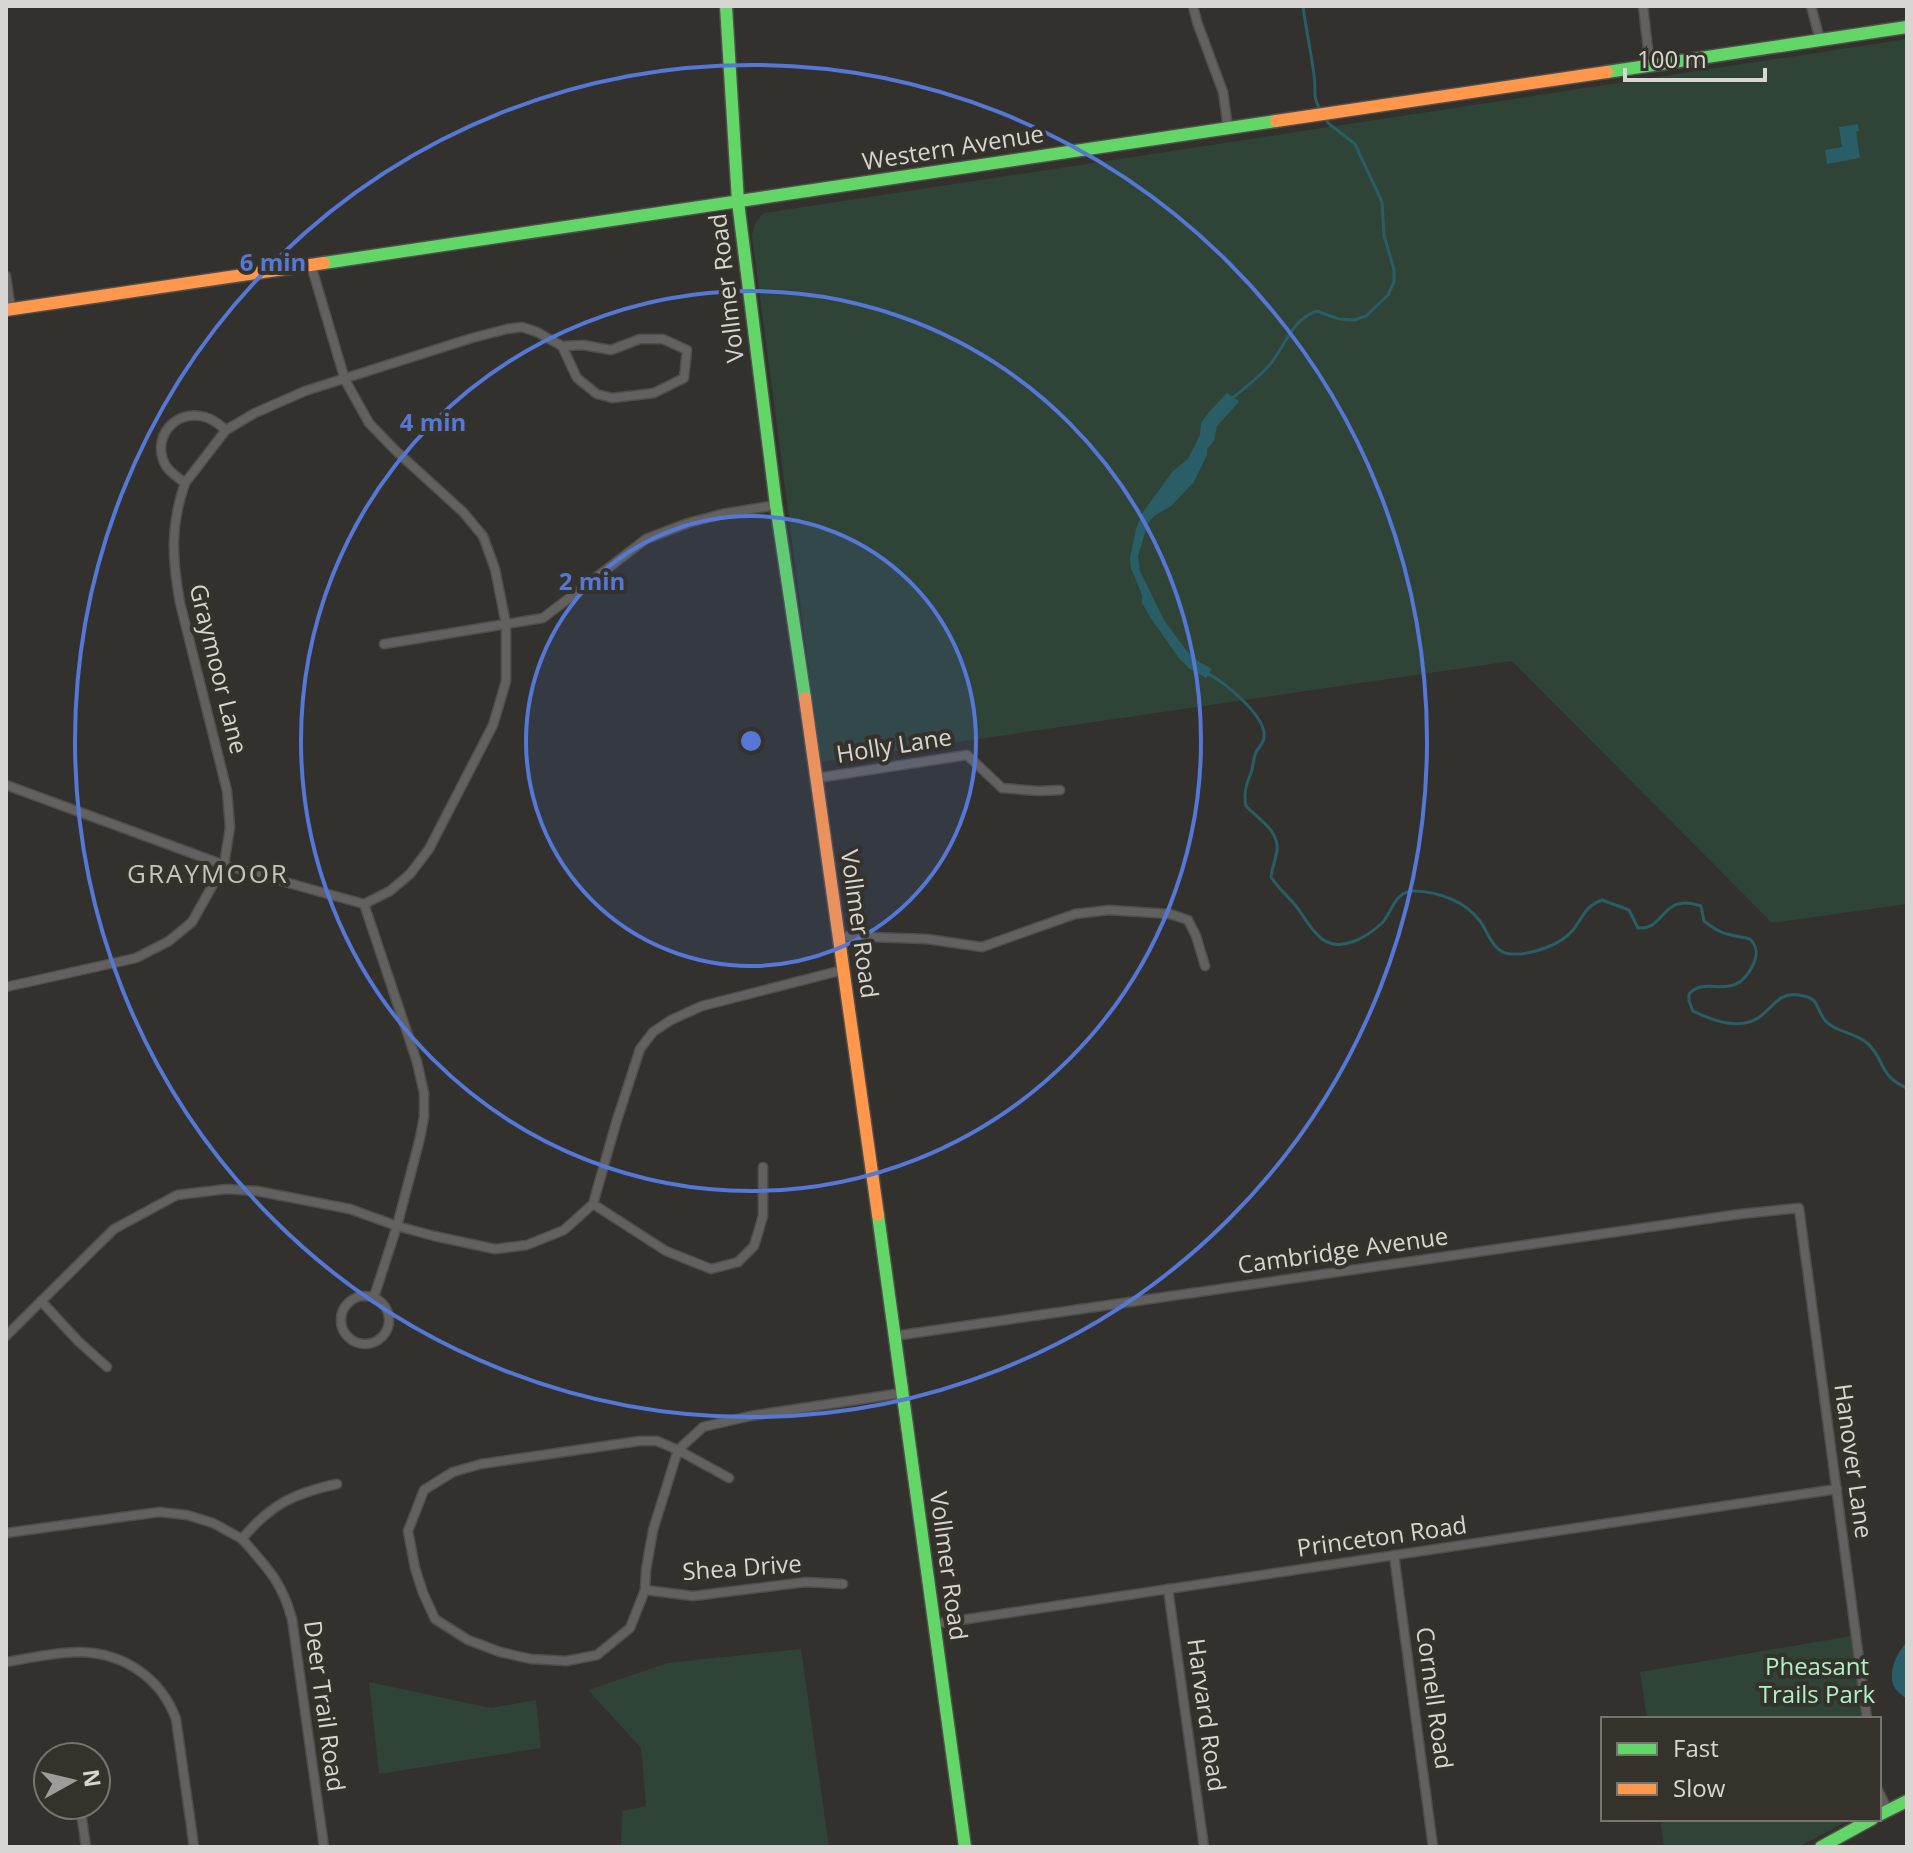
<svg xmlns="http://www.w3.org/2000/svg" width="1913" height="1853" font-family="'Open Sans',sans-serif">
	<style>
		.green { fill: #2f4337 }
		.water { fill: #295e66 }
		.lines { fill: none; stroke-linecap: round; stroke-linejoin: round }
		.stream { stroke: #295e66; stroke-width: 3 }
		.street-casing { stroke: #4f4e4b; stroke-width: 11 }
		.fast-casing { stroke: #4f4e4b; stroke-width: 15 }
		.slow-casing { stroke: #4f4e4b; stroke-width: 15 }
		.street { stroke: #62615f; stroke-width: 8 }
		.fast { stroke: #63d668; stroke-width: 12 }
		.slow { stroke: #ff974d; stroke-width: 12 }
		.ring { fill: none; stroke: #5577d6; stroke-width: 4 }
		.labels { text-anchor: middle; stroke-width: 8; stroke-linejoin: round; paint-order: stroke }
		.street-label { font-size: 24px; fill: #d8d6d2; stroke: #34322b }
		.park-label { font-size: 24px; fill: #adf3c8; stroke: #34322b }
		.neighbourhood-label { font-size: 26px; letter-spacing: 2px; fill: #c7c4bb; stroke: #34322b }
		.centre { fill: #5577d6; stroke: #34322b; stroke-width: 4 }
		.ring-label { font-size: 24px; text-anchor: middle; font-weight: bold; fill: #5577d6; stroke: #34322b; stroke-width: 8; stroke-linejoin: round; paint-order: stroke }
	</style>
	<rect width="100%" height="100%" fill="#32312d"/>
	<g class="green">
		<path d="M1907,39V904L1772,923L1512,661L821,762L752,236C754,225 756,220 764,213Z"/>
		<polygon points="1851,1636 1862,1719 1647,1719 1640,1672"/>
		<polygon points="801,1649 829,1847 621,1847 622,1811 646,1806 641,1748 588,1690 667,1663"/>
		<polygon points="369,1682 491,1708 536,1700 541,1748 379,1774"/>
		<polygon points="1660,1819 1852,1819 1798,1847 1664,1847"/>
	</g>
	<g class="water">
		<polygon points="1858,124 1859,131 1856,132 1860,158 1827,164 1825,150 1842,147 1839,127"/>
		<polygon points="1227,393 1239,401 1238,403 1217,426 1214,441 1207,449 1207,455 1194,482 1171,506 1154,516 1148,523 1138,556 1140,571 1164,620 1186,650 1198,661 1212,669 1206,678 1190,669 1178,657 1150,617 1142,603 1142,595 1131,568 1130,558 1136,529 1143,512 1173,471 1188,459 1200,435 1201,423 1209,412"/>
		<path d="M1907,1642V1699C1902,1695 1895,1691 1893,1684C1889,1669 1897,1653 1907,1642Z"/>
	</g>
	<g class="lines">
		<g class="stream">
			<path d="M1303,6C1306,29 1311,52 1314,75C1317,93 1311,94 1321,111"/>
			<path d="M1230,400C1245,388 1260,377 1272,362C1286,343 1293,319 1317,311L1339,319L1354,320L1366,316L1388,295L1394,282V270L1384,235L1382,202L1355,144L1328,123L1325,118"/>
			<path d="M1206,673C1223,680 1272,720 1263,741C1262,745 1258,748 1256,752C1254,757 1253,764 1252,770C1247,783 1243,792 1246,806C1258,819 1279,830 1277,850C1276,859 1272,867 1271,877C1279,889 1290,898 1299,910C1306,920 1312,931 1322,939C1341,953 1367,937 1382,923C1393,911 1395,890 1415,891C1439,892 1465,901 1480,921C1489,933 1493,954 1512,954C1531,955 1561,945 1573,930C1584,916 1584,907 1602,900L1629,910L1638,928C1667,930 1660,892 1701,906L1704,921C1723,936 1728,934 1750,939C1757,946 1758,953 1754,963C1734,1006 1708,973 1689,994V1001L1693,1011C1711,1020 1739,1030 1758,1018C1772,1009 1779,991 1799,995C1821,999 1814,1005 1824,1019C1833,1032 1855,1032 1867,1043C1885,1058 1878,1076 1907,1088"/>
		</g>
		<g class="street-casing">
			<g id="street">
				<polyline points="1193,6 1197,22 1223,92 1228,128"/>
				<polyline points="1643,6 1650,66"/>
				<polyline points="1811,6 1820,40"/>
				<polyline points="311,265 345,380 369,423 395,450 463,512 483,536 495,569 506,624 506,681 493,725 429,849 410,874 390,891 364,904 417,1062 424,1093 424,1117 420,1138 397,1226 374,1297"/>
				<polyline points="6,276 11,310"/>
				<polyline points="185,483 226,430 255,413 305,391 472,338 507,329 522,327 537,332 562,346 577,378 597,394 612,398 654,393 684,378 687,350 663,339 640,339 611,350 583,345 562,346"/>
				<polyline points="384,644 543,618 646,539 688,523 722,514 776,505"/>
				<polyline points="817,778 967,755 1002,788 1038,791 1060,790"/>
				<polyline points="6,785 224,865 364,904"/>
				<polyline points="839,936 927,939 982,947 1075,914 1109,910 1170,914 1188,920 1196,936 1205,966"/>
				<path d="M6,987L136,958L169,941L192,922L224,865L230,827L227,791L180,603C172,558 170,526 185,483C179,478 170,473 166,466C150,439 175,408 205,417C213,419 220,425 226,430"/>
				<polyline points="593,1204 616,1123 640,1049 653,1032 671,1020 702,1006 843,970"/>
				<circle cx="365" cy="1320" r="24"/>
				<polyline points="41,1301 78,1341 107,1367"/>
				<polyline points="6,1336 114,1229 177,1195 227,1189 257,1191 350,1209 397,1226 434,1236 495,1249 527,1245 564,1230 593,1204 666,1251 711,1269 738,1262 754,1246 763,1216 763,1167"/>
				<polyline points="894,1336 1740,1214 1799,1208 1867,1719"/>
				<polyline points="729,1478 678,1450 653,1530 646,1570 645,1590 630,1628 597,1655 566,1661 531,1659 500,1652 468,1640 435,1619 423,1593 415,1568 408,1531 424,1490 453,1472 481,1464 639,1441 657,1441 678,1450 703,1427 720,1423 750,1416 902,1393"/>
				<path d="M6,1533L159,1512L187,1515L213,1523L242,1539C270,1505 294,1493 337,1484"/>
				<path d="M242,1539C267,1567 282,1582 292,1619L324,1847"/>
				<polyline points="1394,1555 1433,1847"/>
				<polyline points="1168,1589 1204,1847"/>
				<polyline points="645,1590 693,1596 806,1582 843,1584"/>
				<polyline points="934,1624 1837,1489"/>
				<path d="M6,1662C30,1658 56,1652 80,1652C124,1653 161,1678 176,1719L194,1847"/>
				<polyline points="1879,1792 1888,1811"/>
				<polyline points="80,1805 86,1847"/>
			</g>
		</g>
		<g class="fast-casing">
			<g id="fast">
				<polyline points="726,6 738,202 776,505 805,698"/>
				<polyline points="1607,72 1907,27"/>
				<polyline points="324,263 1276,121"/>
				<polyline points="878,1215 965,1847"/>
				<polyline points="1879,1815 1907,1801"/>
				<polyline points="1821,1847 1872,1819"/>
			</g>
		</g>
		<g class="slow-casing">
			<g id="slow">
				<polyline points="1276,121 1607,72"/>
				<polyline points="6,310 324,263"/>
				<polyline points="805,698 878,1215"/>
			</g>
		</g>
		<use href="#street" class="street"/>
		<use href="#fast" class="fast"/>
		<use href="#slow" class="slow"/>
	</g>
	<circle cx="751" cy="741" r="225" fill="#5577d6" fill-opacity=".12"/>
	<g class="ring">
		<circle cx="751" cy="741" r="225"/>
		<circle cx="751" cy="741" r="450"/>
		<circle cx="751" cy="741" r="676"/>
	</g>
	<g class="labels">
		<g class="street-label">
			<text transform="translate(953 148) rotate(-9)" y="8">Western Avenue</text>
			<text transform="translate(727 288) rotate(-97)" y="8">Vollmer Road</text>
			<text transform="translate(218 669) rotate(76)" y="8">Graymoor Lane</text>
			<text transform="translate(894 746) rotate(-9)" y="8">Holly Lane</text>
			<text transform="translate(859 924) rotate(82)" y="8">Vollmer Road</text>
			<text transform="translate(1343 1251) rotate(-8)" y="8">Cambridge Avenue</text>
			<text transform="translate(1853 1461) rotate(82)" y="8">Hanover Lane</text>
			<text transform="translate(1382 1537) rotate(-8)" y="8">Princeton Road</text>
			<text transform="translate(948 1566) rotate(82)" y="8">Vollmer Road</text>
			<text transform="translate(742 1568) rotate(-4)" y="8">Shea Drive</text>
			<text transform="translate(1434 1698) rotate(82)" y="8">Cornell Road</text>
			<text transform="translate(324 1706) rotate(82)" y="8">Deer Trail Road</text>
			<text transform="translate(1206 1715) rotate(82)" y="8">Harvard Road</text>
		</g>
		<g class="park-label">
			<text x="1817" y="1675">Pheasant<tspan x="1817" dy="28">Trails Park</tspan></text>
		</g>
		<g class="neighbourhood-label">
			<text x="208" y="883">GRAYMOOR</text>
		</g>
	</g>
	<circle cx="751" cy="741" r="12" class="centre"/>
	<g class="ring-label">
		<text x="273" y="271">6 min</text>
		<text x="433" y="431">4 min</text>
		<text x="592" y="590">2 min</text>
	</g>
	<rect width="1913" height="1853" fill="none" stroke="#d8d6d2" stroke-width="16"/>
	<rect x="1601" y="1717" width="280" height="104" fill="#34322b" stroke="#76746e" stroke-width="2"/>
	<rect x="1617" y="1743" width="40" height="12" fill="#63d668" stroke="#76746e" stroke-width="2"/>
	<text x="1673" y="1757" font-size="24" fill="#d8d6d2">Fast</text>
	<rect x="1617" y="1783" width="40" height="12" fill="#ff974d" stroke="#76746e" stroke-width="2"/>
	<text x="1673" y="1797" font-size="24" fill="#d8d6d2">Slow</text>
	<g transform="translate(72 1781) rotate(82)"><circle r="38" fill="#34322b" stroke="#76746e" stroke-width="2"/>
	<path d="M0-6L14 30L0 20L-14 30Z" fill="#9e9c98"/>
	<text y="-12" font-size="22" font-weight="bold" text-anchor="middle" fill="#d8d6d2">N</text>
	</g>
	<path d="M1625 68v12h140v-12" fill="none" stroke="#d8d6d2" stroke-width="4"/>
	<text x="1637" y="68" font-size="24" fill="#d8d6d2" stroke="#34322b" stroke-width="6" paint-order="stroke">100 m</text>
</svg>
